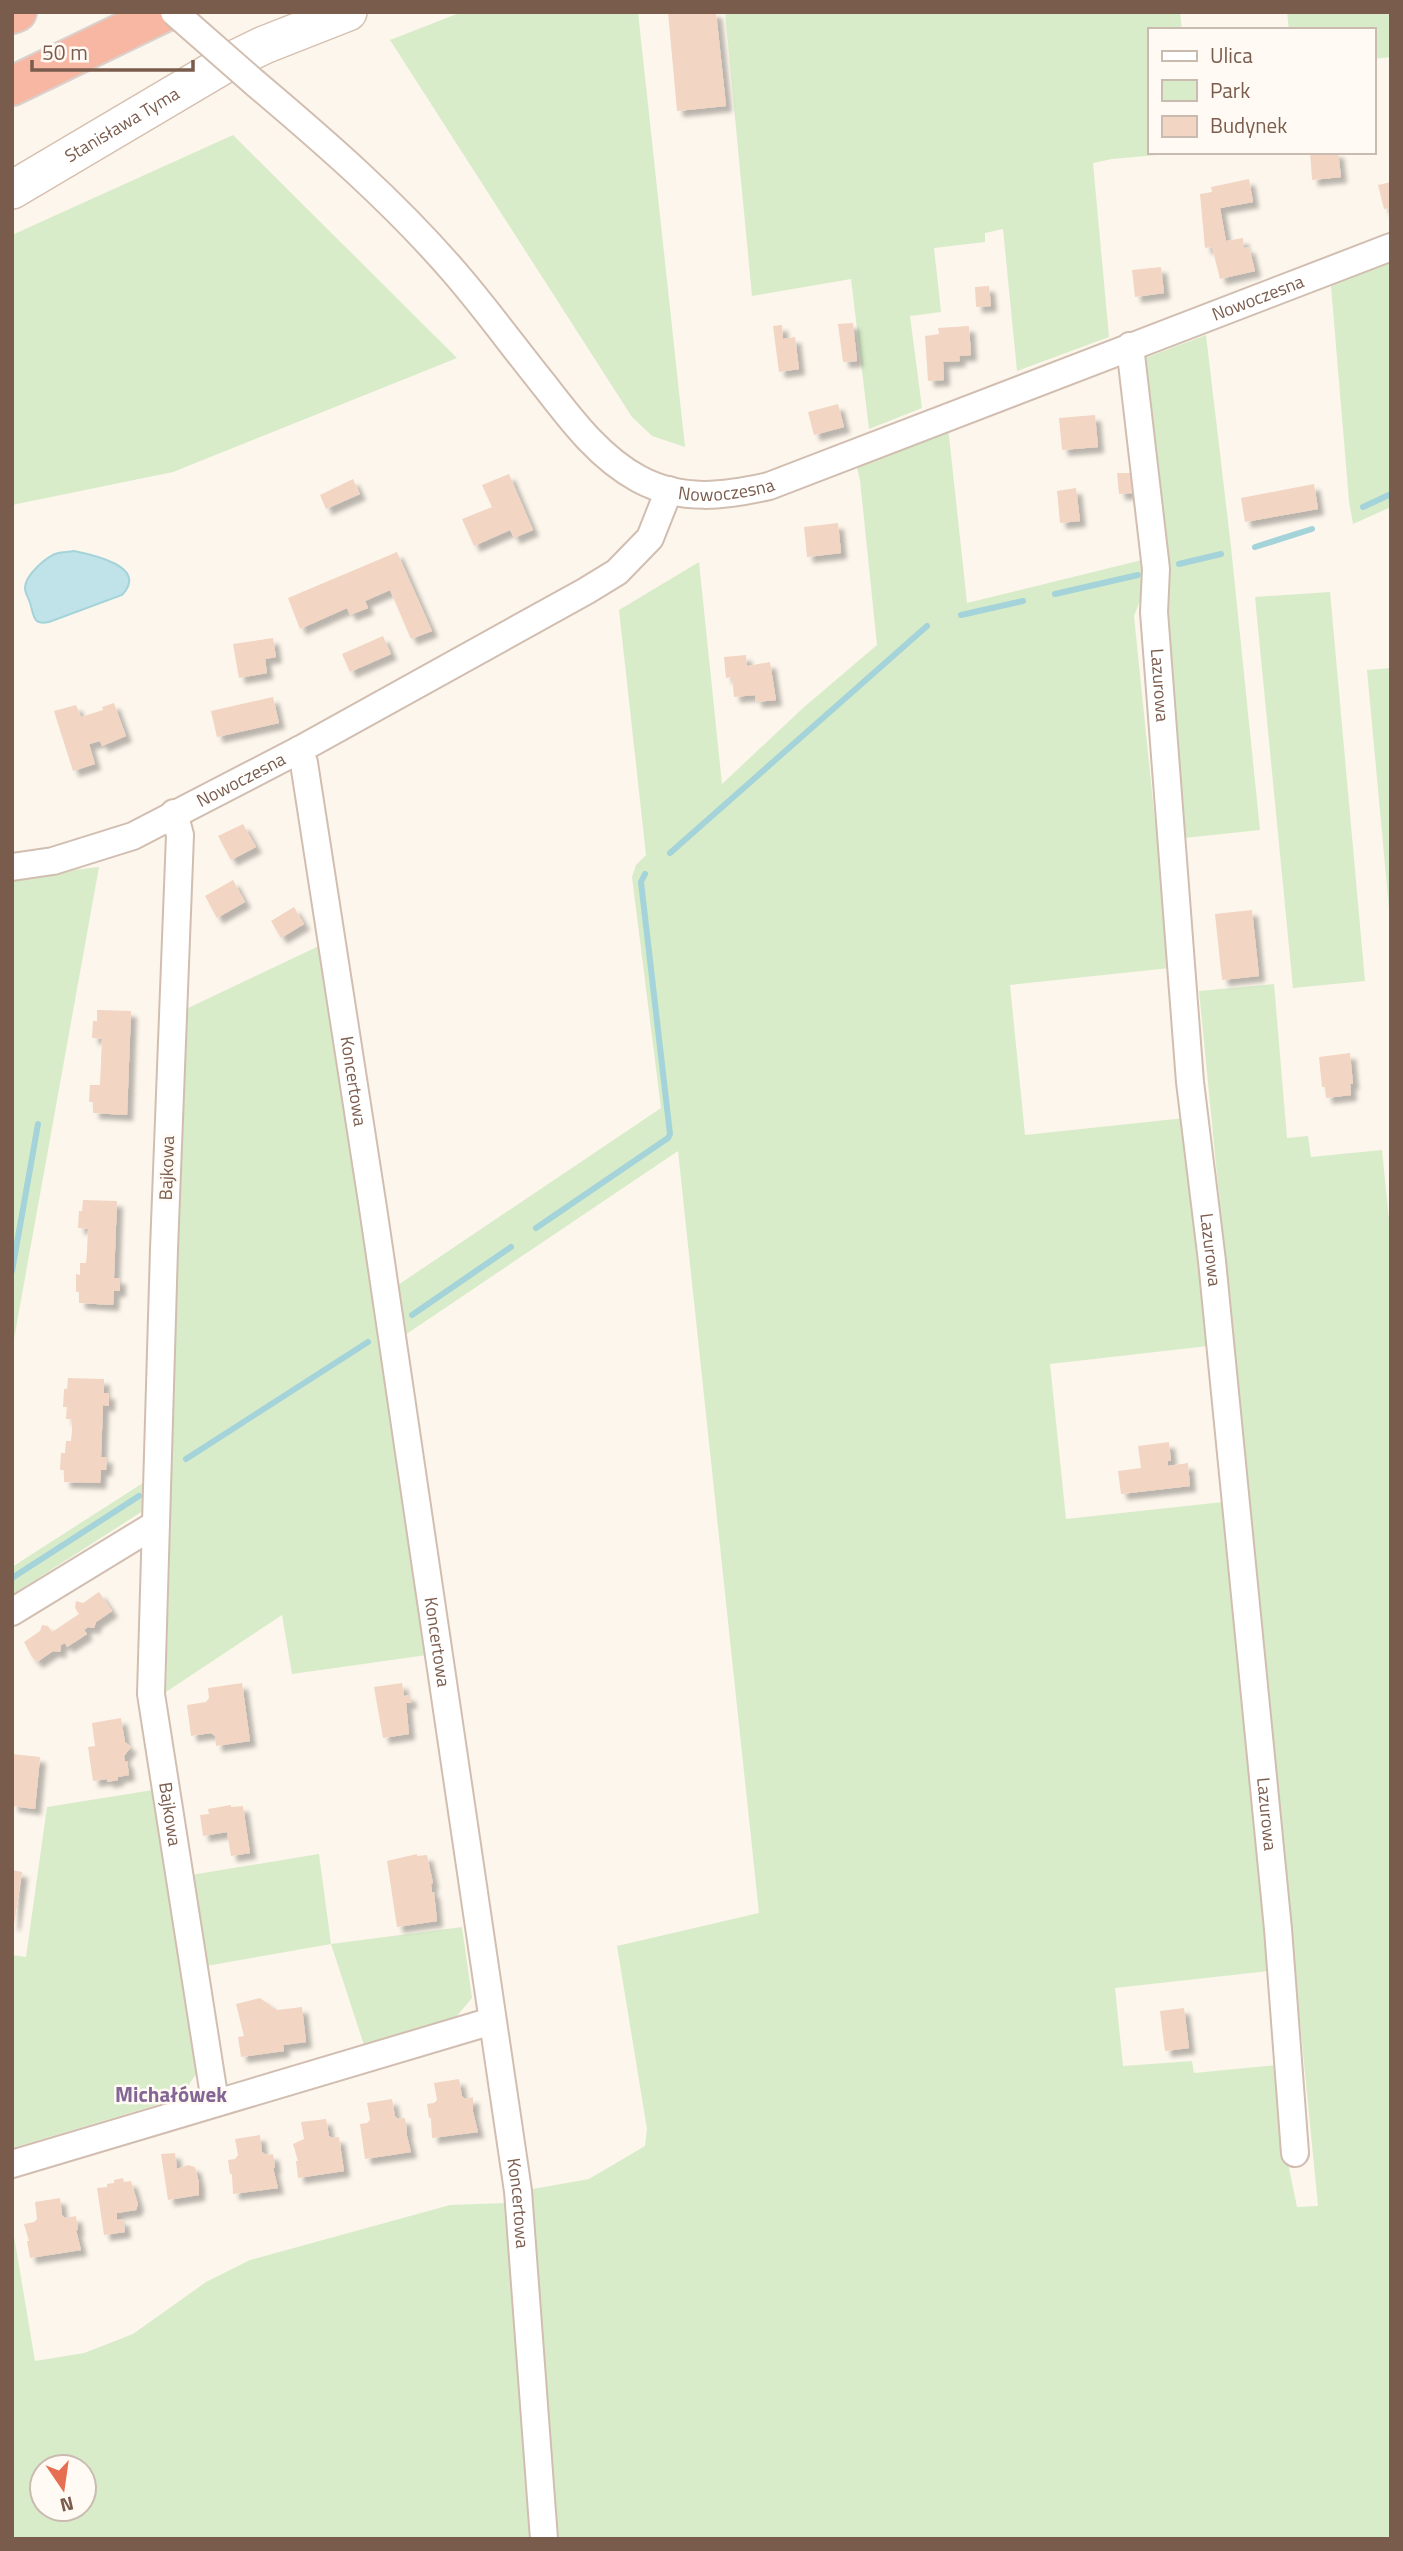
<svg xmlns="http://www.w3.org/2000/svg" width="1403" height="2551" font-family="'Titillium Web',sans-serif">
	<style>
		.green { fill: #d8ecc9; fill-rule: evenodd }
		.water { fill: #bfe3e8; stroke: #a5d3da; stroke-width: 2 }
		.lines { fill: none; stroke-linecap: round; stroke-linejoin: round }
		.stream { stroke: #a5d3da; stroke-width: 6 }
		.building { fill: #f3d5c3; filter: url(#shadow) }
		.street-casing { stroke: #d1beb0; stroke-width: 30 }
		.secondary-casing { stroke: #d6c0b0; stroke-width: 40 }
		.highway-casing { stroke: #dad1cd; stroke-width: 42 }
		.street { stroke: #fff; stroke-width: 26 }
		.secondary { stroke: #fff; stroke-width: 37 }
		.highway { stroke: #f7b7a3; stroke-width: 38 }
		.street-bridge-casing { stroke: #d1beb0; stroke-width: 30; stroke-linecap: butt }
		.street-bridge { stroke: #fff; stroke-width: 26 }
		.labels { text-anchor: middle; stroke-width: 5; stroke-linejoin: round; paint-order: stroke }
		.street-label { font-size: 18px; fill: #7a5c4d; stroke: #fffaf3 }
		.quarter-label { font-size: 21px; font-weight: bold; fill: #846695; stroke: #fffaf3 }
	</style>
	<defs>
		<filter id="shadow"><feDropShadow dx="6" dy="6" stdDeviation="2" flood-color="#0004"/></filter>
	</defs>
	<rect width="100%" height="100%" fill="#fdf6ec"/>
	<g class="green">
		<polygon points="462,12 638,12 685,447 652,436 632,417 390,40"/>
		<polygon points="725,12 1180,12 1182,30 1149,30 1149,152 1191,152 1112,159 1093,163 1109,337 1017,371 1003,229 985,233 985,242 934,248 941,312 910,316 922,408 869,429 851,279 752,296"/>
		<polygon points="1287,12 1391,12 1391,57 1373,59 1373,30 1289,30"/>
		<polygon points="233,135 457,358 173,472 12,505 12,235"/>
		<polygon points="1391,262 1391,507 1353,524 1349,501 1331,286"/>
		<polygon points="1206,335 1231,547 1260,830 1184,838 1161,602 1167,557 1145,358"/>
		<polygon points="948,427 967,603 1146,559 1147,583 1134,616 1170,968 1010,985 1025,1135 1185,1118 1208,1346 1050,1364 1066,1519 1223,1502 1269,1971 1115,1988 1123,2066 1192,2061 1194,2073 1278,2065 1288,2163 1297,2207 1318,2206 1199,991 1274,984 1287,1138 1308,1136 1311,1157 1382,1150 1391,1239 1391,2539 555,2539 527,2190 589,2179 645,2146 647,2129 617,1946 759,1913 678,1151 399,1339 392,1289 661,1108 632,877 636,865 646,855 619,610 699,562 722,784 803,708 877,645 860,480 855,459"/>
		<polygon points="1330,592 1365,981 1293,988 1255,597"/>
		<polygon points="1391,668 1391,930 1367,670"/>
		<polygon points="99,867 12,1350 12,877"/>
		<polygon points="321,945 427,1655 292,1674 282,1615 166,1692 184,1010"/>
		<polygon points="146,1481 149,1507 12,1595 12,1567"/>
		<polygon points="153,1790 196,2074 180,2098 12,2148 12,1955 26,1957 47,1807"/>
		<polygon points="319,1854 331,1944 462,1927 472,1998 456,2017 364,2045 331,1944 206,1966 191,1875"/>
		<path d="M505,2203L531,2539H12V2224L35,2361L84,2353L133,2334L206,2282L250,2260L450,2205ZM84,2467V2509H42V2467Z"/>
	</g>
	<path class="water" d="M74,551C94,555 149,567 122,595L49,622C32,626 34,614 30,603C29,598 25,594 25,588C25,575 47,556 58,553C63,552 69,552 74,551Z"/>
	<g class="lines">
		<g class="stream">
			<polyline points="1363,507 1391,494"/>
			<polyline points="1255,547 1312,529"/>
			<polyline points="1179,564 1221,554"/>
			<polyline points="1055,594 1138,575"/>
			<polyline points="961,615 1023,601"/>
			<polyline points="670,853 927,626"/>
			<polyline points="536,1228 668,1138 670,1134 641,882 645,874"/>
			<polyline points="12,1271 38,1124"/>
			<polyline points="412,1315 511,1247"/>
			<polyline points="186,1459 368,1342"/>
			<polyline points="12,1578 139,1496"/>
		</g>
	</g>
	<g class="building">
		<polygon points="668,12 716,12 726,106 677,111"/>
		<polygon points="1310,152 1338,152 1341,177 1312,180"/>
		<polygon points="1249,179 1253,202 1220,208 1226,241 1243,238 1244,248 1249,247 1255,271 1220,279 1212,247 1205,248 1200,194 1212,192 1211,187"/>
		<polygon points="1391,182 1391,208 1384,209 1378,185"/>
		<polygon points="1161,267 1164,293 1135,297 1132,270"/>
		<polygon points="989,286 991,306 976,307 975,287"/>
		<polygon points="853,323 857,361 843,362 838,324"/>
		<polygon points="782,325 783,339 795,337 799,369 779,372 773,326"/>
		<polygon points="969,326 971,355 959,356 960,361 943,362 944,380 928,381 925,336 939,334 938,328"/>
		<polygon points="838,404 844,427 814,435 808,412"/>
		<polygon points="1095,415 1098,447 1062,450 1059,418"/>
		<polygon points="1117,473 1131,473 1133,493 1119,494"/>
		<polygon points="509,474 533,530 514,538 510,530 474,546 462,519 492,507 482,485"/>
		<polygon points="353,479 360,494 326,509 320,495"/>
		<polygon points="1314,484 1318,509 1245,522 1241,498"/>
		<polygon points="1076,488 1080,521 1060,523 1057,491"/>
		<polygon points="838,523 841,553 807,557 804,527"/>
		<polygon points="397,552 432,631 411,639 390,590 365,601 368,608 350,615 347,608 300,629 288,598"/>
		<polygon points="383,636 391,654 350,672 342,654"/>
		<polygon points="273,638 276,657 265,659 267,673 239,678 233,644"/>
		<polygon points="746,655 747,666 770,662 776,700 756,702 755,695 734,697 732,677 726,678 724,657"/>
		<polygon points="273,697 279,723 217,737 211,711"/>
		<polygon points="114,703 126,736 102,746 100,741 89,744 95,764 73,771 54,711 76,705 81,717 103,710 102,707"/>
		<polygon points="243,824 256,847 231,860 218,836"/>
		<polygon points="233,880 245,902 217,918 205,896"/>
		<polygon points="294,907 304,924 281,938 271,921"/>
		<polygon points="1252,910 1259,976 1222,980 1215,914"/>
		<polygon points="97,1010 131,1011 127,1115 93,1113 93,1102 89,1102 90,1085 100,1085 102,1039 92,1038 93,1021 97,1021"/>
		<polygon points="1350,1053 1353,1084 1350,1084 1351,1095 1326,1098 1325,1087 1322,1087 1319,1057"/>
		<polygon points="83,1200 117,1201 114,1278 120,1278 120,1291 114,1291 113,1305 79,1303 79,1292 76,1292 76,1274 80,1275 80,1263 86,1263 87,1251 88,1229 78,1228 79,1211 82,1211"/>
		<polygon points="68,1378 104,1379 104,1393 109,1393 109,1406 103,1405 101,1457 107,1457 106,1470 101,1470 100,1483 64,1482 64,1470 60,1470 61,1453 65,1453 66,1441 71,1441 72,1430 72,1419 66,1419 67,1407 63,1407 64,1389 67,1389"/>
		<polygon points="1169,1442 1171,1461 1168,1461 1168,1466 1188,1463 1190,1486 1121,1494 1118,1471 1141,1468 1138,1446"/>
		<polygon points="99,1592 112,1611 96,1622 94,1628 88,1627 84,1630 87,1634 67,1647 65,1643 61,1645 60,1652 53,1651 37,1662 32,1657 24,1642 40,1631 42,1625 48,1626 52,1632 79,1614 75,1608 76,1601 83,1603"/>
		<polygon points="242,1683 250,1741 216,1746 215,1736 211,1733 191,1736 187,1705 206,1702 209,1698 208,1688"/>
		<polygon points="402,1683 404,1696 410,1695 411,1703 406,1703 409,1734 383,1738 374,1687"/>
		<polygon points="121,1718 125,1742 131,1747 124,1756 125,1762 127,1761 129,1775 118,1777 118,1780 107,1782 107,1779 93,1781 88,1747 95,1746 92,1723"/>
		<polygon points="12,1754 40,1757 35,1809 12,1806"/>
		<polygon points="231,1805 231,1807 243,1806 250,1853 231,1856 227,1832 203,1836 200,1815 209,1814 208,1809"/>
		<polygon points="417,1854 417,1856 427,1855 433,1883 431,1884 432,1892 434,1892 437,1921 397,1927 387,1861"/>
		<polygon points="12,1870 22,1872 14,1925 12,1925"/>
		<polygon points="260,1998 277,2010 302,2007 306,2042 283,2045 284,2051 241,2057 238,2037 244,2036 236,2004"/>
		<polygon points="1184,2008 1189,2048 1165,2051 1160,2011"/>
		<polygon points="459,2079 462,2096 465,2099 473,2097 473,2112 478,2132 432,2138 431,2118 429,2118 427,2104 434,2103 437,2100 434,2083"/>
		<polygon points="392,2099 395,2116 398,2119 405,2118 407,2132 406,2132 411,2152 365,2159 360,2124 367,2123 370,2120 367,2103"/>
		<polygon points="326,2119 329,2136 332,2138 339,2137 344,2171 298,2178 296,2161 298,2161 293,2144 304,2139 301,2122"/>
		<polygon points="260,2135 262,2152 266,2155 273,2154 275,2168 273,2168 278,2188 233,2194 232,2174 230,2174 228,2160 235,2159 238,2155 235,2139"/>
		<polygon points="175,2153 177,2169 188,2165 195,2167 199,2183 199,2195 168,2200 161,2154"/>
		<polygon points="123,2178 124,2182 131,2181 138,2204 136,2210 117,2213 117,2220 123,2219 125,2232 104,2235 97,2188 107,2187 107,2184 114,2183 114,2180"/>
		<polygon points="60,2198 62,2215 65,2218 76,2216 78,2230 76,2230 81,2250 30,2258 27,2241 29,2241 24,2224 34,2222 37,2219 35,2202"/>
	</g>
	<g class="lines">
		<g class="street-casing">
			<g id="street">
				<path id="s1" d="M255,83C326,143 395,203 456,274C487,310 515,349 545,386C572,421 600,458 639,479C682,502 725,496 769,486L1391,247"/>
				<path id="s2" d="M1130,346L1156,569L1154,612L1190,1082L1212,1261L1278,1929L1295,2153"/>
				<path id="s3" d="M299,750L304,763L373,1208L518,2191L544,2539"/>
				<path id="s4" d="M174,813L180,835L164,1249L151,1694L215,2102"/>
				<path id="s5" d="M12,867L53,861L133,836L299,750L586,591L617,572L650,538L669,490"/>
				<polyline points="12,1612 156,1524"/>
				<polyline points="12,2164 492,2021"/>
			</g>
		</g>
		<g class="secondary-casing">
			<g id="secondary">
				<path id="s6" d="M12,190L225,64L264,45L348,12"/>
			</g>
		</g>
		<g class="highway-casing">
			<g id="highway">
				<polyline points="12,14 17,12"/>
				<polyline points="12,86 165,12"/>
			</g>
		</g>
		<use href="#street" class="street"/>
		<use href="#secondary" class="secondary"/>
		<use href="#highway" class="highway"/>
		<g class="street-bridge-casing">
			<polyline id="street-bridge" points="174,12 255,83"/>
		</g>
		<use href="#street-bridge" class="street-bridge"/>
	</g>
	<g class="labels">
		<g class="street-label">
			<text dy="6" stroke="none"><textPath href="#s6" startOffset="128">Stanisława Tyma</textPath></text>
			<text dy="6" stroke="none"><textPath href="#s1" startOffset="1211">Nowoczesna</textPath></text>
			<text dy="6" stroke="none"><textPath href="#s1" startOffset="644">Nowoczesna</textPath></text>
			<text dy="6" stroke="none"><textPath href="#s2" startOffset="341">Lazurowa</textPath></text>
			<text dy="6" stroke="none"><textPath href="#s5" startOffset="247">Nowoczesna</textPath></text>
			<text dy="6" stroke="none"><textPath href="#s3" startOffset="336">Koncertowa</textPath></text>
			<text transform="translate(167 1168) rotate(-88)" y="6">Bajkowa</text>
			<text dy="6" stroke="none"><textPath href="#s2" startOffset="908">Lazurowa</textPath></text>
			<text dy="6" stroke="none"><textPath href="#s3" startOffset="903">Koncertowa</textPath></text>
			<text dy="6" stroke="none"><textPath href="#s4" startOffset="1004">Bajkowa</textPath></text>
			<text dy="6" stroke="none"><textPath href="#s2" startOffset="1475">Lazurowa</textPath></text>
			<text dy="6" stroke="none"><textPath href="#s3" startOffset="1470">Koncertowa</textPath></text>
		</g>
		<g class="quarter-label">
			<text x="171" y="2102">Michałówek</text>
		</g>
	</g>
	<rect width="1403" height="2551" fill="none" stroke="#7a5c4d" stroke-width="28"/>
	<rect x="1148" y="28" width="228" height="126" fill="#fffaf3" stroke="#cabbb1" stroke-width="2"/>
	<rect x="1162" y="51" width="35" height="10" fill="#ffffff" stroke="#cabbb1" stroke-width="2"/>
	<text x="1210" y="63" font-size="21" fill="#7a5c4d">Ulica</text>
	<rect x="1162" y="80" width="35" height="21" fill="#d8ecc9" stroke="#cabbb1" stroke-width="2"/>
	<text x="1210" y="98" font-size="21" fill="#7a5c4d">Park</text>
	<rect x="1162" y="116" width="35" height="21" fill="#f3d5c3" stroke="#cabbb1" stroke-width="2"/>
	<text x="1210" y="133" font-size="21" fill="#7a5c4d">Budynek</text>
	<g transform="translate(63 2488) rotate(167)"><circle r="33" fill="#fffaf3" stroke="#cabbb1" stroke-width="2"/>
	<path d="M0-5L12 26L0 18L-12 26Z" fill="#e76f51"/>
	<text y="-10" font-size="19" font-weight="bold" text-anchor="middle" fill="#7a5c4d">N</text>
	</g>
	<path d="M32 60v10h161v-10" fill="none" stroke="#7a5c4d" stroke-width="3.5"/>
	<text x="42" y="60" font-size="21" fill="#7a5c4d" stroke="#fffaf3" stroke-width="5" paint-order="stroke">50 m</text>
</svg>
